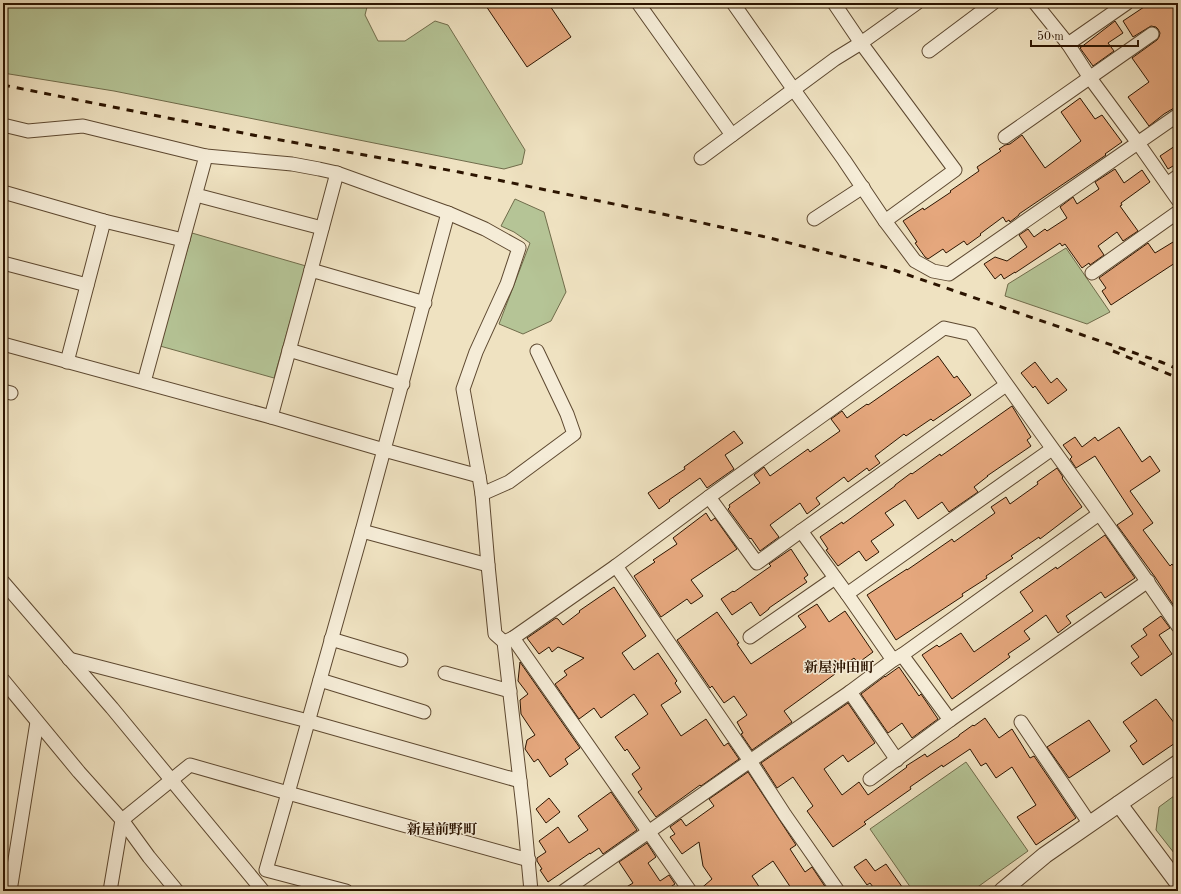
<svg xmlns="http://www.w3.org/2000/svg" width="1181" height="894" font-family="'Old Standard TT','Noto Serif JP',serif">
	<style>
		.green { fill: #b5c496; stroke: #706c4b }
		.building { fill: #e5a77d; stroke: #2c1400 }
		.lines { fill: none; stroke-linecap: round; stroke-linejoin: round }
		.minor-casing { stroke: #5d4830; stroke-width: 15 }
		.tertiary-casing { stroke: #5d4830; stroke-width: 18 }
		.minor { stroke: #f5ecd7; stroke-width: 13 }
		.tertiary { stroke: #f5ecd7; stroke-width: 16 }
		.rail { stroke: #2c1400; stroke-width: 3; stroke-dasharray: 7 7; stroke-linecap: butt }
		.labels { text-anchor: middle; stroke-width: 3; stroke-linejoin: round; paint-order: stroke }
		.quarter-label { font-size: 14px; font-weight: bold; fill: #2c1400; stroke: #f5ecd7 }
	</style>
	<rect width="100%" height="100%" fill="#efe2c1"/>
	<filter id="stains"><feTurbulence type="fractalNoise" baseFrequency=".005" numOctaves="4"/><feColorMatrix values="0 0 0 0 .2 0 0 0 0 .09 0 0 0 0 .02 0 0 0 .5 -.17"/></filter>
	<radialGradient id="worn" r=".72"><stop offset=".6" stop-color="#630" stop-opacity="0"/><stop offset="1" stop-color="#630" stop-opacity=".3"/></radialGradient>
	<g class="green">
		<polygon points="3,3 368,3 365,15 378,41 405,41 435,21 448,25 525,150 522,164 504,169 114,91 3,73"/>
		<polygon points="515,199 544,212 566,292 551,321 523,334 499,324 530,243 514,232 501,226"/>
		<polygon points="192,233 306,266 274,378 160,346"/>
		<polygon points="1066,248 1110,312 1087,324 1005,296 1008,284"/>
		<polygon points="966,762 1028,851 972,891 913,891 870,829"/>
		<polygon points="1178,793 1178,858 1156,830 1159,807"/>
	</g>
	<g class="building">
		<polygon points="484,3 548,3 571,37 527,67"/>
		<polygon points="1150,3 1178,3 1178,107 1174,108 1164,114 1149,126 1128,97 1149,82 1132,58 1157,40 1159,37 1160,33 1158,29 1156,27 1151,26 1133,37 1123,21"/>
		<polygon points="1115,21 1123,33 1108,43 1114,51 1093,66 1080,48"/>
		<polygon points="1080,98 1095,119 1102,115 1122,142 1105,154 1106,155 1019,214 1019,215 1010,222 1009,220 1006,222 1003,217 980,234 981,235 967,245 964,241 946,253 943,249 928,259 925,257 915,243 917,242 903,221 923,208 924,210 951,192 950,191 979,171 977,167 1001,151 999,149 1005,145 1010,144 1022,135 1045,168 1081,141 1061,112"/>
		<polygon points="1178,144 1178,163 1168,169 1160,156"/>
		<polygon points="1115,169 1124,183 1142,170 1150,182 1121,203 1122,205 1120,206 1138,231 1123,241 1117,232 1098,246 1104,255 1090,265 1089,263 1082,268 1065,244 1062,246 1060,243 1015,273 1015,272 1004,279 1001,274 995,279 984,264 995,257 1007,261 1027,247 1019,235 1028,229 1034,237 1045,229 1047,231 1067,218 1060,207 1073,197 1077,204 1099,189 1095,182"/>
		<polygon points="1178,239 1178,261 1111,305 1102,291 1106,288 1099,278 1148,243 1155,253"/>
		<polygon points="938,356 954,378 957,376 971,395 933,421 931,419 906,436 904,434 875,456 880,463 869,471 867,468 848,482 844,477 816,498 820,504 807,514 800,503 770,525 779,537 760,551 751,538 750,539 728,509 730,507 729,505 760,483 754,475 764,467 770,476 808,449 810,452 840,431 831,419 842,411 847,418 867,404 868,405"/>
		<polygon points="1035,362 1051,383 1057,378 1067,390 1048,404 1035,386 1033,388 1021,373"/>
		<polygon points="1012,406 1031,437 1027,440 1031,446 987,476 988,476 974,487 978,492 949,512 942,502 918,519 905,500 885,513 894,525 871,541 879,552 866,561 859,551 838,566 826,550 828,549 820,537 842,522 843,524 895,486 895,485 911,473 912,474 940,454 941,456"/>
		<polygon points="1119,427 1142,462 1150,456 1160,471 1130,491 1153,523 1143,530 1170,566 1172,564 1178,572 1178,612 1155,577 1117,525 1133,514 1095,456 1076,468 1070,459 1072,457 1063,445 1075,437 1082,447 1095,437 1098,441"/>
		<polygon points="734,431 743,443 725,455 734,469 707,488 700,478 669,500 670,501 659,509 648,493 685,469 684,467"/>
		<polygon points="1057,468 1063,477 1062,478 1082,507 1040,539 1039,537 1011,556 1013,558 986,576 987,578 962,594 963,596 896,640 867,595 907,569 907,570 952,539 954,542 995,513 991,507 1006,497 1010,504 1038,484 1037,482"/>
		<polygon points="706,513 711,521 715,518 737,549 691,580 703,596 691,604 687,599 661,617 634,576 655,562 653,560 677,544 673,538"/>
		<polygon points="1105,535 1135,578 1105,598 1101,592 1066,616 1071,623 1058,633 1046,615 1024,631 1030,639 1008,654 1010,657 952,699 922,655 937,645 939,647 961,633 974,652 1033,611 1020,592 1056,567 1057,569"/>
		<polygon points="791,549 808,575 804,578 807,582 769,608 769,609 760,616 751,602 732,615 721,599 733,591 734,592 771,566 769,564"/>
		<polygon points="614,587 646,636 622,653 634,670 658,653 677,681 675,683 681,692 661,705 681,736 706,719 724,746 728,743 739,759 701,786 700,785 656,817 638,792 642,789 632,774 640,768 627,749 625,751 615,737 648,714 634,694 601,718 594,708 579,719 555,684 567,675 564,671 584,658 558,647 552,652 549,647 539,654 527,638 556,618 558,619 563,625 580,612 579,611"/>
		<polygon points="817,604 829,622 845,611 873,652 858,663 854,658 834,673 835,674 784,711 792,722 752,750 741,734 743,733 737,722 747,715 734,696 724,703 712,686 710,688 677,640 717,612 739,643 737,644 751,664 806,627 798,616"/>
		<polygon points="1161,616 1170,628 1159,635 1172,654 1141,676 1131,663 1139,657 1131,646 1147,635 1143,629"/>
		<polygon points="520,662 580,748 565,759 568,764 550,777 538,759 534,762 525,749 527,740 535,735 521,714 520,700 528,694 518,681"/>
		<polygon points="899,667 919,696 921,694 938,719 912,738 902,723 888,733 861,694 885,676 885,677"/>
		<polygon points="1156,699 1178,728 1178,741 1143,765 1130,746 1137,741 1123,722"/>
		<polygon points="848,703 875,743 848,762 843,755 824,769 842,795 859,782 868,795 907,767 906,766 925,754 927,757 959,736 959,735 973,725 974,726 985,718 999,738 1012,729 1030,758 1034,756 1076,818 1036,845 1017,817 1036,805 1012,767 996,778 986,763 981,766 970,749 943,767 942,765 910,787 911,789 864,822 866,824 833,847 807,811 813,806 793,777 777,788 761,763"/>
		<polygon points="1089,720 1110,751 1069,778 1047,747"/>
		<polygon points="748,772 796,845 790,849 805,872 812,867 828,891 793,891 773,861 752,876 762,891 698,891 712,879 703,866 699,842 682,854 670,837 675,834 670,827 681,819 686,826 714,806 709,799"/>
		<polygon points="611,792 637,830 603,854 599,848 590,854 590,853 548,882 540,870 542,869 537,861 537,858 546,852 539,841 558,827 569,843 588,830 578,816"/>
		<polygon points="549,798 560,812 546,823 536,809"/>
		<polygon points="647,843 656,857 648,863 660,881 669,875 675,884 666,890 667,891 620,891 633,883 619,862"/>
		<polygon points="866,859 875,871 886,864 905,891 876,891 870,883 867,885 854,867"/>
	</g>
	<g class="lines">
		<g class="minor-casing">
			<g id="minor">
				<polyline points="638,3 732,135"/>
				<polyline points="733,3 794,90 844,160 885,221 915,261 933,271 949,274 1178,115"/>
				<polyline points="834,3 861,43 955,170 885,221"/>
				<polyline points="1035,3 1068,44 1090,78 1138,143 1178,200"/>
				<polyline points="1068,44 1127,3"/>
				<polyline points="929,51 993,3"/>
				<polyline points="3,125 28,131 83,126 206,156 292,164 319,169 337,173 448,213 485,229 519,248 507,284 476,352 463,389 479,476"/>
				<polyline points="1005,137 1152,34"/>
				<polyline points="701,158 835,59 861,43 917,3"/>
				<polyline points="1167,184 1178,176"/>
				<polyline points="3,192 104,221 183,240"/>
				<polyline points="196,195 322,228"/>
				<polyline points="814,219 863,187"/>
				<polyline points="3,263 87,285"/>
				<polyline points="311,270 337,173"/>
				<polyline points="1092,273 1178,212"/>
				<polyline points="3,344 271,417 384,450 479,476 482,494 488,565 495,634 504,642 524,816 531,891"/>
				<polyline points="289,350 403,384"/>
				<polyline points="67,362 104,221"/>
				<polyline points="144,382 206,156"/>
				<polyline points="3,391 11,393"/>
				<polyline points="271,417 311,270 425,303"/>
				<polyline points="482,494 509,482 574,434 567,414 537,351"/>
				<polyline points="709,497 757,563 801,531"/>
				<polyline points="362,531 488,565"/>
				<polyline points="616,566 750,761 785,815 838,891"/>
				<polyline points="3,582 112,708 263,891"/>
				<polyline points="847,594 1052,449"/>
				<polyline points="750,637 835,578"/>
				<polyline points="513,638 690,891"/>
				<polyline points="331,639 401,660"/>
				<path d="M504,642L513,638L616,566L709,497L944,328L971,334C1039,432 1111,527 1178,626"/>
				<polyline points="902,655 950,720 1148,581"/>
				<polyline points="69,659 308,721 520,781"/>
				<polyline points="893,660 847,594 801,531 1006,385"/>
				<polyline points="445,673 510,691"/>
				<polyline points="3,680 79,772 122,820 149,857 177,891"/>
				<polyline points="320,680 424,712"/>
				<polyline points="850,692 897,760"/>
				<polyline points="1021,722 1090,824"/>
				<polyline points="870,779 950,720"/>
				<polyline points="10,891 37,722"/>
				<polyline points="110,891 122,820 190,765 288,793 362,531 448,213"/>
				<polyline points="346,891 266,870 288,793 529,860"/>
				<polyline points="564,891 750,761 850,692 893,660 902,655 1099,514"/>
			</g>
		</g>
		<g class="tertiary-casing">
			<g id="tertiary">
				<polyline points="1119,804 1178,883"/>
				<polyline points="1002,891 1045,855 1178,763"/>
			</g>
		</g>
		<use href="#minor" class="minor"/>
		<use href="#tertiary" class="tertiary"/>
		<g class="rail">
			<polyline points="3,85 258,136 459,172 667,215 770,238 888,268 1161,362 1178,369"/>
			<polyline points="1113,351 1178,378"/>
		</g>
	</g>
	<g class="labels">
		<g class="quarter-label">
			<text x="839" y="672">新屋沖田町</text>
			<text x="442" y="834">新屋前野町</text>
		</g>
	</g>
	<rect width="1181" height="894" fill="none" stroke="#efe2c1" stroke-width="16"/>
	<rect x="4" y="4" width="1173" height="886" fill="none" stroke="#2c1400" stroke-width="2"/>
	<rect x="8" y="8" width="1165" height="878" fill="none" stroke="#2c1400"/>
	<path d="M1031 40v6h107v-6" fill="none" stroke="#2c1400" stroke-width="2"/>
	<text x="1037" y="40" font-size="12" fill="#2c1400" stroke="#f5ecd7" stroke-width="3" paint-order="stroke">50 m</text>
	<rect width="100%" height="100%" filter="url(#stains)"/>
	<rect width="100%" height="100%" fill="url(#worn)"/>
</svg>
